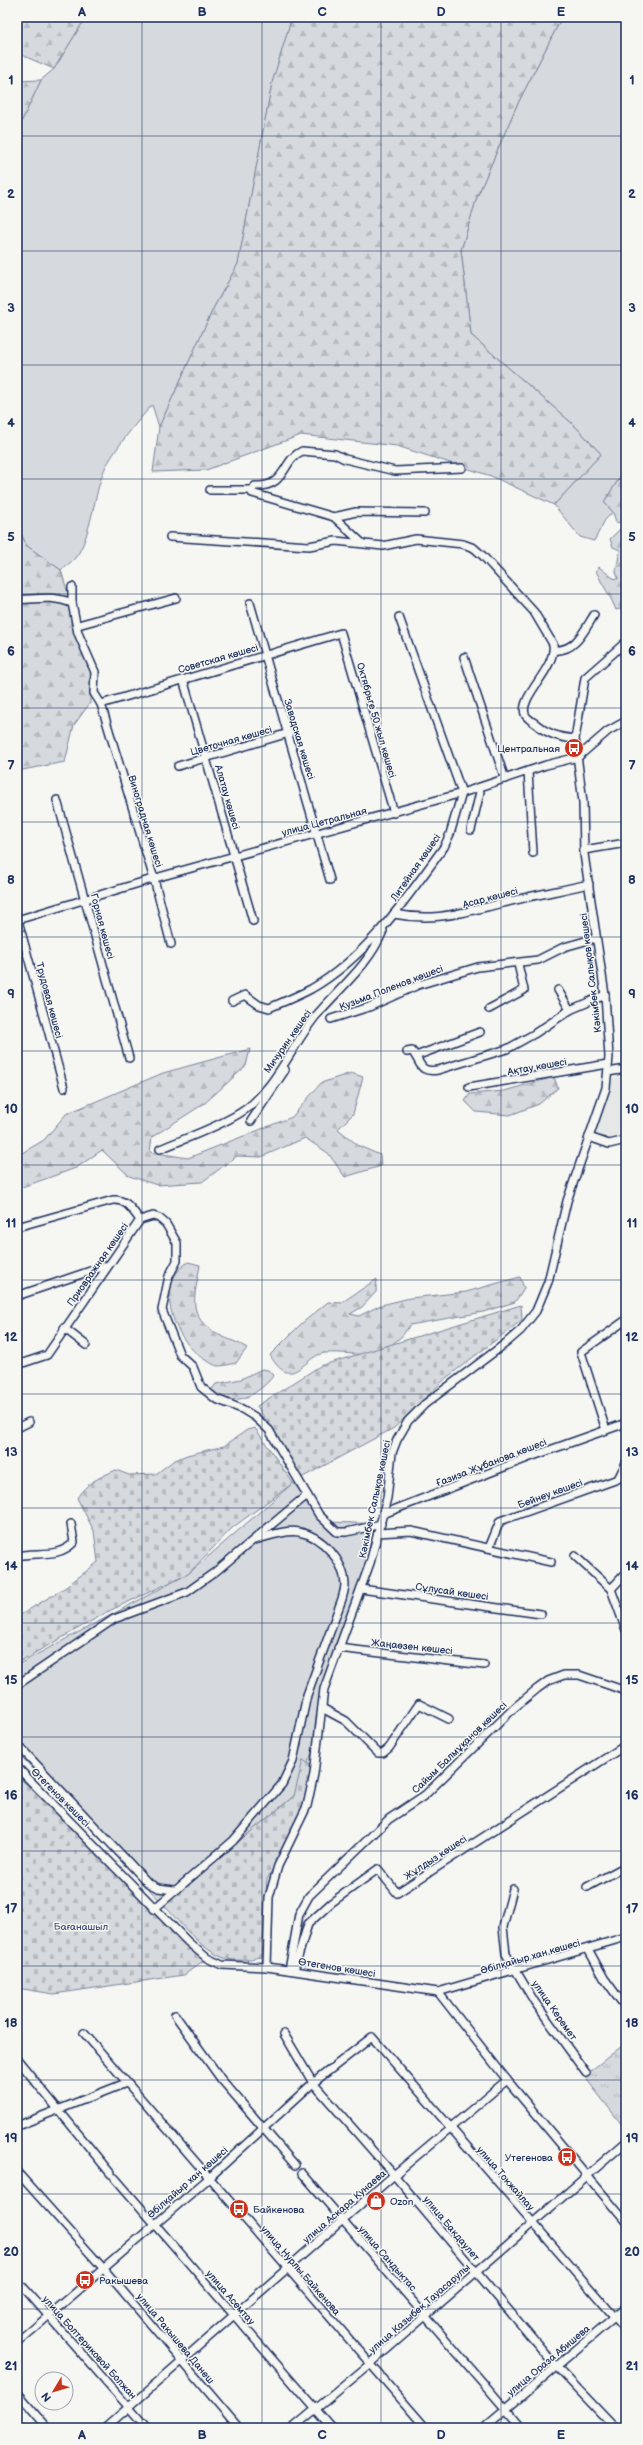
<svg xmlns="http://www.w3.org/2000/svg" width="643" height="2445" font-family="'Balsamiq Sans',sans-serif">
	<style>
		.built { fill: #e6e7e7 }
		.green { fill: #d6d9dd; stroke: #78849e }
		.forest { fill: url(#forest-firs); stroke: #78849e }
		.cemetery { fill: url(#cemetery-stones); stroke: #78849e }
		.park { fill: url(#park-tufts); stroke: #78849e }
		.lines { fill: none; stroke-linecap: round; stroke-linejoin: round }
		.minor-casing { stroke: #1b2f5e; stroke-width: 10 }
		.minor { stroke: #f6f6f2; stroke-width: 7 }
		.grid { fill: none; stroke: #1b2f5e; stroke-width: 1; stroke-opacity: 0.55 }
		.labels { text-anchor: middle; stroke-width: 3; stroke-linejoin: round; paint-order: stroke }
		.street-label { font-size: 10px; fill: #1b2f5e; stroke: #f6f6f2 }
		.poi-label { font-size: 10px; fill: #1b2f5e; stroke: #f6f6f2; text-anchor: start }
		.park-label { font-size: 10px; fill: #405177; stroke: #f6f6f2 }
		.neatline { fill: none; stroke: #1b2f5e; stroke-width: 1.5 }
		.grid-label { font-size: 13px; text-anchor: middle; font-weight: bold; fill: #1b2f5e }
	</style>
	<defs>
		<pattern id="forest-firs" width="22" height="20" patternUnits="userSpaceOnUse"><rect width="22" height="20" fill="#d6d9dd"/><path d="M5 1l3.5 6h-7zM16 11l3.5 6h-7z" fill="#b7bbc0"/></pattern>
		<pattern id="cemetery-stones" width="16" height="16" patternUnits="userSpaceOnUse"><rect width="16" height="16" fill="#d6d9dd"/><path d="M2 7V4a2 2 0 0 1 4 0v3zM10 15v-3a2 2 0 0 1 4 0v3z" fill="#b7bbc0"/></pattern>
		<pattern id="park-tufts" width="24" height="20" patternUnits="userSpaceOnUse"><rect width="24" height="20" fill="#d6d9dd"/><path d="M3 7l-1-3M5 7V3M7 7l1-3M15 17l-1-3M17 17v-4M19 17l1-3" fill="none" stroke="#b7bbc0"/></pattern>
	</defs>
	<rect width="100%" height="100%" fill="#f6f6f2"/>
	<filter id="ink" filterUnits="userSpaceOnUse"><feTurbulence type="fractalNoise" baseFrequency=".025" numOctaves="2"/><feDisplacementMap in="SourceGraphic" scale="8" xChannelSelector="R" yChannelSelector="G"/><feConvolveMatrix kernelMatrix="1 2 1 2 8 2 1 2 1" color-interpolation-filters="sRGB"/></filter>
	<g filter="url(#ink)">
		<polygon class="built" points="626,1076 626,1136 611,1141 595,1135 613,1078"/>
		<g class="green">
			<path d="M86,17H292L272,84L238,264L214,307L159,427L152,405C135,424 119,444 106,466C94,490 91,540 75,558C71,563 65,566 61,570L27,546L17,526V131L41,80L54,69Z"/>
			<polygon points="562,17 626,17 626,468 604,502 613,512 605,520 594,541 580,537 554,505 601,454 574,425 471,335 461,250 477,197 516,107"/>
			<polygon points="293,1483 328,1522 381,1524 333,1651 319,1736 294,1796 163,1904 17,1752 17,1665 188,1574"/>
		</g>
		<g class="forest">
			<polygon points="17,17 86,17 54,69 17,53"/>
			<polygon points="292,17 562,17 516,107 477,197 461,250 471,335 574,425 601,454 554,505 491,476 397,446 301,435 206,470 153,472 159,427 214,307 238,264 272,83"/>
			<polygon points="41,80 17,131 17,81"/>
			<path d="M626,468V592H624L626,600L624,608L616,610C611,596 602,585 596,571L599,567L613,578L618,579L616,571L620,550L613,547L610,539L625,524L616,522L613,512L604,502Z"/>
			<polygon points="17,526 27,546 61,570 91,672 90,703 74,725 65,762 17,771"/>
			<polygon points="250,1049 246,1066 205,1103 152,1137 150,1152 188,1158 292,1117 321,1083 351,1073 363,1077 353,1114 338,1129 359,1146 380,1155 381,1166 345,1177 328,1153 305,1138 261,1157 237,1156 202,1182 157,1185 129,1176 102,1150 76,1168 17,1189 17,1156 44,1140 66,1114 163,1073"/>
			<polygon points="554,1077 558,1088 539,1104 510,1115 476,1112 465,1101 470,1094 504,1091"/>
			<path d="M188,1262L200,1265C195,1297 185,1316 219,1335C229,1340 238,1342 247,1348L236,1363C231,1364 224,1366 218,1366C215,1366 210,1362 207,1361C176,1344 151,1286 188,1262Z"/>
			<path d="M520,1277L524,1288L515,1302L483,1312L410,1325L402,1336L378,1356C361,1355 343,1352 325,1353C304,1355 292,1394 270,1355L301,1324L328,1302L341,1303L377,1279L376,1292L362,1307L350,1314L359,1316L381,1305L410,1298L466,1292Z"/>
			<path d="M262,1369L268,1370L274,1375C258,1395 234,1410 211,1390L216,1384L241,1379Z"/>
		</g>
		<g class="cemetery">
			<polygon points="521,1305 522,1320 446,1378 394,1428 301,1478 257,1406 320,1366"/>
			<path d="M255,1428L293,1483L232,1528L188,1574L111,1610L17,1663V1617L66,1587L98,1562L94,1531L77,1498C86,1483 100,1477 116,1470L129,1475L156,1474L173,1461L187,1455L224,1446L247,1430Z"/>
			<path d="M303,1760L315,1768L296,1829L267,1879L262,1957C253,1958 244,1961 235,1960C209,1960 179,1922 163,1904L294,1796Z"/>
			<polygon points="22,1780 207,1958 184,1975 54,1994 17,1988 17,1784"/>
		</g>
		<polygon class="park" points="622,2046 626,2051 626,2130 584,2076"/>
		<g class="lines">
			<g class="minor-casing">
				<g id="minor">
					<polyline points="210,490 251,490"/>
					<path d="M425,513L356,512L334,517L252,493L251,490L255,486C286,488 282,460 302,451L335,454L345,459L395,471L462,468"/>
					<polyline points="334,517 362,543"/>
					<path d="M170,537L309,546L336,541L383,546L416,539L463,544L474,548L483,556L534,612L553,644C557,668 519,696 525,714C526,718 532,721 536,724C547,734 561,738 575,739L583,802L584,854L605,995L609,1057L606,1088L567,1201L548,1282L536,1311L521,1330L506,1343L425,1404L408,1421L397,1440L392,1453L387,1498L370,1563L324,1689L314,1774L307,1806L278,1866L269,1897L267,1967"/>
					<polyline points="72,587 72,603 78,633 95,672 94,693 101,704 154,879 171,944"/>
					<path d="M17,600C38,599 52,595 72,603"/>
					<polyline points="250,603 330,880"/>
					<polyline points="78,625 176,598"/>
					<path d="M554,650C575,652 584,631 594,615"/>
					<polyline points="464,657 505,779"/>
					<polyline points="183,679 253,921"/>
					<polyline points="101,704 341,633 394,813"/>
					<polyline points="575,739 585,678 626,642"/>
					<polyline points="178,766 289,733"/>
					<polyline points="528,771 533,853"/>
					<polyline points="57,800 129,1058"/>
					<polyline points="471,830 480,792 478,788"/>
					<polyline points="584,850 626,843"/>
					<path d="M394,914C434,922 461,913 499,904C529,896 559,891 589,884"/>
					<polyline points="17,917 64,1088"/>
					<polyline points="17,920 159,877 462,793 546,765 578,757 608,731 626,721"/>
					<polyline points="558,990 570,1010"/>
					<path d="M232,1001L245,995L259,1005L269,1008C283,1002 298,996 311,989C368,956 406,899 444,847L450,834L462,793L399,617"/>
					<polyline points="489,1009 524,990 518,964"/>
					<polyline points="331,1019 369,1007 418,985 478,967 538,960 564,947 596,938"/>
					<path d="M407,1052L412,1051C422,1063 418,1073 438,1070L507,1049L534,1034L570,1010L605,995"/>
					<polyline points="416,1056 480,1032"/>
					<polyline points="608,1072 626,1069"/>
					<polyline points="469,1087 608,1064"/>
					<polyline points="251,1121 285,1070"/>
					<polyline points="589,1137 609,1144 626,1140"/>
					<path d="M160,1149C186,1138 216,1128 240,1113C274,1092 291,1047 315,1017C338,989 369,966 383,931"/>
					<path d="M17,1227L113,1200C127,1199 132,1210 140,1220"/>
					<polyline points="17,1296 108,1265"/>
					<polyline points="64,1328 86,1345"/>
					<polyline points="17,1365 47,1355 140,1220 153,1216 159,1218 166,1224 177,1243 177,1261 169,1276 162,1310 180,1355 193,1367 201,1387 216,1399 242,1409 255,1417 269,1430 319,1515 337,1532 347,1532 381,1524"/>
					<polyline points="17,1428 29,1422"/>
					<polyline points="606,1430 581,1352 626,1320"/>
					<polyline points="383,1514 530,1457 626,1423"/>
					<polyline points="378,1533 411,1531 551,1562"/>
					<polyline points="489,1548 500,1521 618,1479 626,1463"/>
					<path d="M17,1556C36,1551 59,1559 74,1542L71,1524"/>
					<polyline points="575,1556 611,1589 626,1630"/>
					<polyline points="361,1589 541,1614"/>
					<polyline points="611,1589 626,1573"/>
					<polyline points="338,1648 484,1665"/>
					<polyline points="17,1685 114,1619 187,1592 215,1572 307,1495"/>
					<polyline points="322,1708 346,1721 378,1753 383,1753 389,1748 419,1704 449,1719"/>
					<polyline points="17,1744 148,1883 158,1888 174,1890"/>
					<polyline points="17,1767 188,1942 207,1958 222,1965 267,1967 438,1992 626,1937"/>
					<polyline points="587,1887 626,1866"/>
					<polyline points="513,1889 503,1927 506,1954 534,2001 586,2073"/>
					<path d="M154,1909L233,1841L282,1784L293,1761L307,1695L342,1599C343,1595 345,1589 345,1584C344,1561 322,1536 299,1532C286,1529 266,1537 254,1540"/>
					<polyline points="588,1949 604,1978 626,2008"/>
					<polyline points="289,1970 299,1914 309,1896 389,1819 425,1795 514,1708 537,1689 548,1681 564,1675 579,1675 626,1691"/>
					<polyline points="294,1970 308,1924 331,1903 378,1869 397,1893 626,1745"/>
					<polyline points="438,1992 507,2080 626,2222"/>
					<polyline points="175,2015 221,2079 295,2165"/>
					<polyline points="84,2033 426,2428"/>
					<polyline points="284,2034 313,2083 394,2175 556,2366 615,2428"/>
					<polyline points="17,2059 111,2174"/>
					<polyline points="17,2126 126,2083"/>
					<polyline points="17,2172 103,2268 239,2428"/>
					<polyline points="302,2173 522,2428"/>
					<polyline points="115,2178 332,2428"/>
					<polyline points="17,2280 147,2428"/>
					<polyline points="17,2343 209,2178 313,2083 372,2037 626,2330"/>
					<polyline points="17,2392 48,2428"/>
					<polyline points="105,2428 394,2175 507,2080"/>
					<polyline points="293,2428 370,2364 626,2142"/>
					<polyline points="484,2428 626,2307"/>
				</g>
			</g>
			<use href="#minor" class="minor"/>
		</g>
	</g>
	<path class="grid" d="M142,17V2428M262,17V2428M381,17V2428M501,17V2428M17,136H626M17,251H626M17,365H626M17,479H626M17,594H626M17,708H626M17,822H626M17,937H626M17,1051H626M17,1165H626M17,1280H626M17,1394H626M17,1508H626M17,1623H626M17,1737H626M17,1851H626M17,1966H626M17,2080H626M17,2194H626M17,2309H626"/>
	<defs>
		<g id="bus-disc" transform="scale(1)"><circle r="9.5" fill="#c8321e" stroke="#f6f6f2"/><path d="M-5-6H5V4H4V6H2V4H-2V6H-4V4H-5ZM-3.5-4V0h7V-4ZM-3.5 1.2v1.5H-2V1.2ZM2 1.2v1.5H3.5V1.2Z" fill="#fff"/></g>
		<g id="shop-disc" transform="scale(1)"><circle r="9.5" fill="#c8321e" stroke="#f6f6f2"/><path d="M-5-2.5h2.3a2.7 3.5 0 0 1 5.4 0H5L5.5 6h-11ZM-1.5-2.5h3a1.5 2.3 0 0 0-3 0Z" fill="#fff"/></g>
	</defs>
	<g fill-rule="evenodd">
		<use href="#bus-disc" x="574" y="748"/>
		<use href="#bus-disc" x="567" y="2157"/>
		<use href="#shop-disc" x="376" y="2201"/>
		<use href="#bus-disc" x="239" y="2209"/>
		<use href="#bus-disc" x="85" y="2280"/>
	</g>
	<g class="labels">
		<g class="street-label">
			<text transform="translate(218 658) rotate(-16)" y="4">Советская көшесі</text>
			<text transform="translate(377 720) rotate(74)" y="4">Октябрьге 50 жыл көшесі</text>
			<text transform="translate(300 739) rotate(73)" y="4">Заводская көшесі</text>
			<text transform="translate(231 740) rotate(-16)" y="4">Цветочная көшесі</text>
			<text transform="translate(228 797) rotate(74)" y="4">Алатау көшесі</text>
			<text transform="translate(146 821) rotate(73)" y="4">Виноградная көшесі</text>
			<text transform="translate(324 821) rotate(-15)" y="4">улица Цетральная</text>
			<text transform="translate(415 867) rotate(-55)" y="4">Литейная көшесі</text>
			<text transform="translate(490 897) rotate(-15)" y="4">Асар көшесі</text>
			<text transform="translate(103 926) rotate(75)" y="4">Горная көшесі</text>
			<text transform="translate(590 973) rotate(-97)" y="4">Кәкімбек Салықов көшесі</text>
			<text transform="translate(391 987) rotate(-21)" y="4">Кузьма Поленов көшесі</text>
			<text transform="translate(50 1000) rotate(75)" y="4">Трудовая көшесі</text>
			<text transform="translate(287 1041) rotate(-55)" y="4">Мичурин көшесі</text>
			<text transform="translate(537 1066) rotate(-10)" y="4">Ақтау көшесі</text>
			<text transform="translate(97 1264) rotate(-55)" y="4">Приовражная көшесі</text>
			<text transform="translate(491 1462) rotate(-21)" y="4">Ғазиза Жұбанова көшесі</text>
			<text transform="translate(550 1493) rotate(-20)" y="4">Бейнеу көшесі</text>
			<text transform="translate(374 1499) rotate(-78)" y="4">Кәкімбек Салықов көшесі</text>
			<text transform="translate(452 1591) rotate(8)" y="4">Сұлусай көшесі</text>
			<text transform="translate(412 1646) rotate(6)" y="4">Жаңаөзен көшесі</text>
			<text transform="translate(459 1747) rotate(-44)" y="4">Сайым Балмұқанов көшесі</text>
			<text transform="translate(61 1797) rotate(45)" y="4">Өтегенов көшесі</text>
			<text transform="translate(435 1857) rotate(-33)" y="4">Жұлдыз көшесі</text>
			<text transform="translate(530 1956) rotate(-16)" y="4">Әбілқайыр хан көшесі</text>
			<text transform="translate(337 1967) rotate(9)" y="4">Өтегенов көшесі</text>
			<text transform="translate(555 2010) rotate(55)" y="4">улица Керемет</text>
			<text transform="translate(506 2178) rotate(49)" y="4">улица Токжайлау</text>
			<text transform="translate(187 2182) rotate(-41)" y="4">Әбілқайыр хан көшесі</text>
			<text transform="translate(344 2206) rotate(-41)" y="4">улица Аскара Кунаева</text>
			<text transform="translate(452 2228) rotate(50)" y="4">улица Бакдаулет</text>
			<text transform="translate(388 2258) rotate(49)" y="4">улица Сандыктас</text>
			<text transform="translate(301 2270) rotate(49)" y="4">улица Нурлы Байкенова</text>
			<text transform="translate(231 2297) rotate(49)" y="4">улица Асемтау</text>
			<text transform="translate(419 2308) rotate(-41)" y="4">улица Казыбек Тауасарулы</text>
			<text transform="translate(176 2338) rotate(50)" y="4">улица Ракышева Данеш</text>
			<text transform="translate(90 2347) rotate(48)" y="4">улица Болтериковой Болжан</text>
			<text transform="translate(548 2360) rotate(-40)" y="4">улица Ораза Абишева</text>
		</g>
		<g class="poi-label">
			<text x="560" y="752" text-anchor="end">Центральная</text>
			<text x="553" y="2161" text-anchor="end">Утегенова</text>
			<text x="390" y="2205">Ozon</text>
			<text x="253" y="2213">Байкенова</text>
			<text x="99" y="2284">Ракышева</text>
		</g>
		<g class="park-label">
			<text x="81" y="1930">Бағанашыл</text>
		</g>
	</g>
	<rect width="643" height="2445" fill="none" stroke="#f6f6f2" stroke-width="44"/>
	<g transform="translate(54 2391) rotate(232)"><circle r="19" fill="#f6f6f2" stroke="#9ea6b7"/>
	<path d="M0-3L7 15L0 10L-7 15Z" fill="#c8321e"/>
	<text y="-6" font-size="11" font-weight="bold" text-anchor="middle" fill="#1b2f5e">N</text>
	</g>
	<rect x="22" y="22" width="599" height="2401" class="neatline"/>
	<g class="grid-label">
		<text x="82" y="16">A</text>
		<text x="202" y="16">B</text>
		<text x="322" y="16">C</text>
		<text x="441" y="16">D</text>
		<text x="561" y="16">E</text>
		<text x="11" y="84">1</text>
		<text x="632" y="84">1</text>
		<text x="11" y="198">2</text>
		<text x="632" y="198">2</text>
		<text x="11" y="312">3</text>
		<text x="632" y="312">3</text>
		<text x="11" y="427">4</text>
		<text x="632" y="427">4</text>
		<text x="11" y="541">5</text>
		<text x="632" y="541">5</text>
		<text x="11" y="655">6</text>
		<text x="632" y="655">6</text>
		<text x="11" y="770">7</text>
		<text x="632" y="770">7</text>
		<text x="11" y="884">8</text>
		<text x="632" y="884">8</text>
		<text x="11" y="998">9</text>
		<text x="632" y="998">9</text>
		<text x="11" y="1113">10</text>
		<text x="632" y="1113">10</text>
		<text x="11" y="1227">11</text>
		<text x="632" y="1227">11</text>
		<text x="11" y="1341">12</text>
		<text x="632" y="1341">12</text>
		<text x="11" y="1456">13</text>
		<text x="632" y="1456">13</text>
		<text x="11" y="1570">14</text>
		<text x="632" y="1570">14</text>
		<text x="11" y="1684">15</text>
		<text x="632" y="1684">15</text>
		<text x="11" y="1799">16</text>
		<text x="632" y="1799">16</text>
		<text x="11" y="1913">17</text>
		<text x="632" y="1913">17</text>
		<text x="11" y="2027">18</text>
		<text x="632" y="2027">18</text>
		<text x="11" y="2142">19</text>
		<text x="632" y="2142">19</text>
		<text x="11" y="2256">20</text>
		<text x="632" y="2256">20</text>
		<text x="11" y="2370">21</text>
		<text x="632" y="2370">21</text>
		<text x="82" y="2439">A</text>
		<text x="202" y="2439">B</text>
		<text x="322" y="2439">C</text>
		<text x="441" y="2439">D</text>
		<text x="561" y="2439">E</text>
	</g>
</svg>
